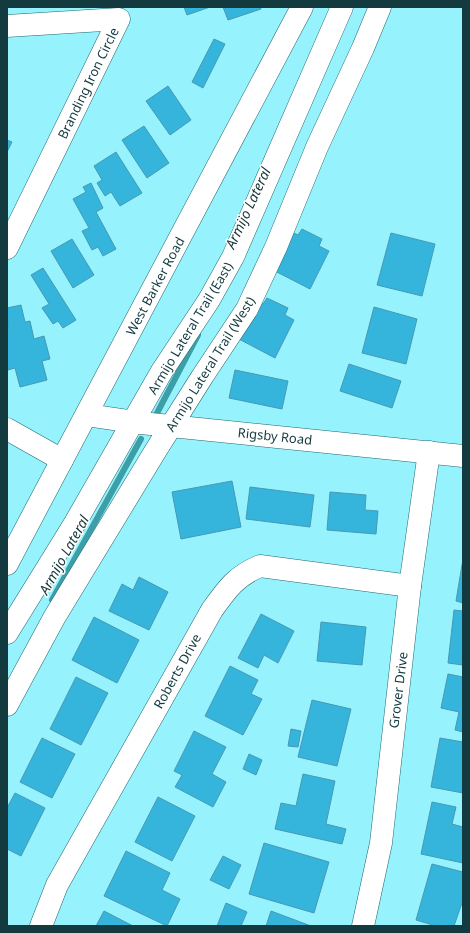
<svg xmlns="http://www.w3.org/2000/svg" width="470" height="933" font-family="'Noto Sans',sans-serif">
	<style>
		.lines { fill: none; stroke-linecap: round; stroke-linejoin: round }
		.stream { stroke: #3c9fa8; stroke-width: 6 }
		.building { fill: #35b4dc; stroke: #4899b5 }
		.minor-casing { stroke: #1f6970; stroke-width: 23 }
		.minor { stroke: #fff; stroke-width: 22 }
		.labels { text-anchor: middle; stroke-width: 3; stroke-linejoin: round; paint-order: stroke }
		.street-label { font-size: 13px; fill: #133b3f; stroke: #fff }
		.water-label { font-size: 14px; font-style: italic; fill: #173538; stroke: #fff }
	</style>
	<rect width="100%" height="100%" fill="#96f2fc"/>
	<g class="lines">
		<g class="stream">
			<polyline points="156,415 198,335"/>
			<polyline points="52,600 141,439"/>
		</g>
	</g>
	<g class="building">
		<polygon points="184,7 210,7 187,15"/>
		<polygon points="223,7 260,7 261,9 228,20"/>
		<polygon points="214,39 225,44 203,88 192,82"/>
		<polygon points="168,86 191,120 170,135 146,101"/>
		<polygon points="144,126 169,163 147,178 122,140"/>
		<polygon points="7,140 12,142 7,152"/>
		<polygon points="116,152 142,193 120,206 111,192 105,196 97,183 102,180 94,166"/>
		<polygon points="91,183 103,208 96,212 116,249 103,256 98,247 92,250 82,231 89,228 73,199 86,192 83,187"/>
		<polygon points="302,229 322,239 319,246 329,251 310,289 269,268 288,230 298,235"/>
		<polygon points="391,233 435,244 422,296 377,285"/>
		<polygon points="72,239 94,275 73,288 51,251"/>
		<polygon points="43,268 76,320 63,328 58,321 53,324 42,308 49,304 31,275"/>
		<polygon points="267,298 288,308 285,315 294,320 275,358 235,337 253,299 263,304"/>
		<polygon points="21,305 25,322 30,321 34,339 44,336 50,359 42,361 47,380 20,387 15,368 8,370 7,366 7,327 8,327 7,308"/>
		<polygon points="374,307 417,319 406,364 362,353"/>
		<polygon points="349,364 401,381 392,408 340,391"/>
		<polygon points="235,370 288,381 282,409 229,398"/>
		<polygon points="232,481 241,527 181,539 172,492"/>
		<polygon points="250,487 314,495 310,527 246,519"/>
		<polygon points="330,492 366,495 365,510 378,511 376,534 327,530"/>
		<polygon points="463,559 463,603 456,601"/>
		<polygon points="139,577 168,592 149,630 109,611 122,584 133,590"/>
		<polygon points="454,610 463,611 463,665 448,663"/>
		<polygon points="261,614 294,631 278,663 264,655 258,668 238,658"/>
		<polygon points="94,617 139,640 117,683 72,660"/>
		<polygon points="321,622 366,627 362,665 317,661"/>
		<polygon points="230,666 258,680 251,694 262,699 243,735 205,716"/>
		<polygon points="448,674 463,677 463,732 455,730 459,712 441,708"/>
		<polygon points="76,677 108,693 81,745 50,729"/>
		<polygon points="312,700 351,709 337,766 298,757"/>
		<polygon points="291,729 301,731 298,747 288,746"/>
		<polygon points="194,731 226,747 212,774 226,782 213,807 175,787 182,775 174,771"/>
		<polygon points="42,738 75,754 52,798 20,782"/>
		<polygon points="440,738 463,742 463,793 431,787"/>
		<polygon points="249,754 262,760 256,775 243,769"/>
		<polygon points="303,774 335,781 326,824 346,829 342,844 275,829 281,803 296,806"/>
		<polygon points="15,793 45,808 21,856 7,849 7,808"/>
		<polygon points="158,797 195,816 172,861 135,842"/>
		<polygon points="432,802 456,807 452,824 463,827 463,863 421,854"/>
		<polygon points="264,843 329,862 314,913 249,894"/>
		<polygon points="126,851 170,873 162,890 180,899 167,926 104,896"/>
		<polygon points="223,856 241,865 229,889 210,880"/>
		<polygon points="432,864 463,872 463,900 454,926 436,926 416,920"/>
		<polygon points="226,903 247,912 241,926 217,926"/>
		<polygon points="104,911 133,926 96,926"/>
		<polygon points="271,911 311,926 266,926"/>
	</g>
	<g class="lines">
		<g class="minor-casing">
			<g id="minor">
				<polyline points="7,26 119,19 7,248"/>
				<polyline points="87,415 141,423 463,456"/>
				<polyline points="7,429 62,460"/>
				<polyline points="7,564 302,7"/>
				<polyline points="7,633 75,523 162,371 209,300 233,257 342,7"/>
				<polyline points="7,705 54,618 156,450 202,377 247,309 276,247 317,147 363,48 380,7"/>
				<path d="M41,926L57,885L212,610C227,589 236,576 260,566L410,586"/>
				<polyline points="363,926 381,843 410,586 429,452"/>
			</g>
		</g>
		<use href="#minor" class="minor"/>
	</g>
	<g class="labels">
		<g class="street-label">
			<text transform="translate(88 83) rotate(-64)" y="5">Branding Iron Circle</text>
			<text transform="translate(155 286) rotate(-62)" y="5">West Barker Road</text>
			<text transform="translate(190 328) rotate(-59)" y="5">Armijo Lateral Trail (East)</text>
			<text transform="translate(210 364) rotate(-58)" y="5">Armijo Lateral Trail (West)</text>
			<text transform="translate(275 436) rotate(6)" y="5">Rigsby Road</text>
			<text transform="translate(177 671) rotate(-61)" y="5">Roberts Drive</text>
			<text transform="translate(398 690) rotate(-83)" y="5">Grover Drive</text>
		</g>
		<g class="water-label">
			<text transform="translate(248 208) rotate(-65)" y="5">Armijo Lateral</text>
			<text transform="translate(64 555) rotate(-61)" y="5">Armijo Lateral</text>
		</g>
	</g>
	<rect width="470" height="933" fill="none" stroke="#133b3f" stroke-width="16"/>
</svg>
